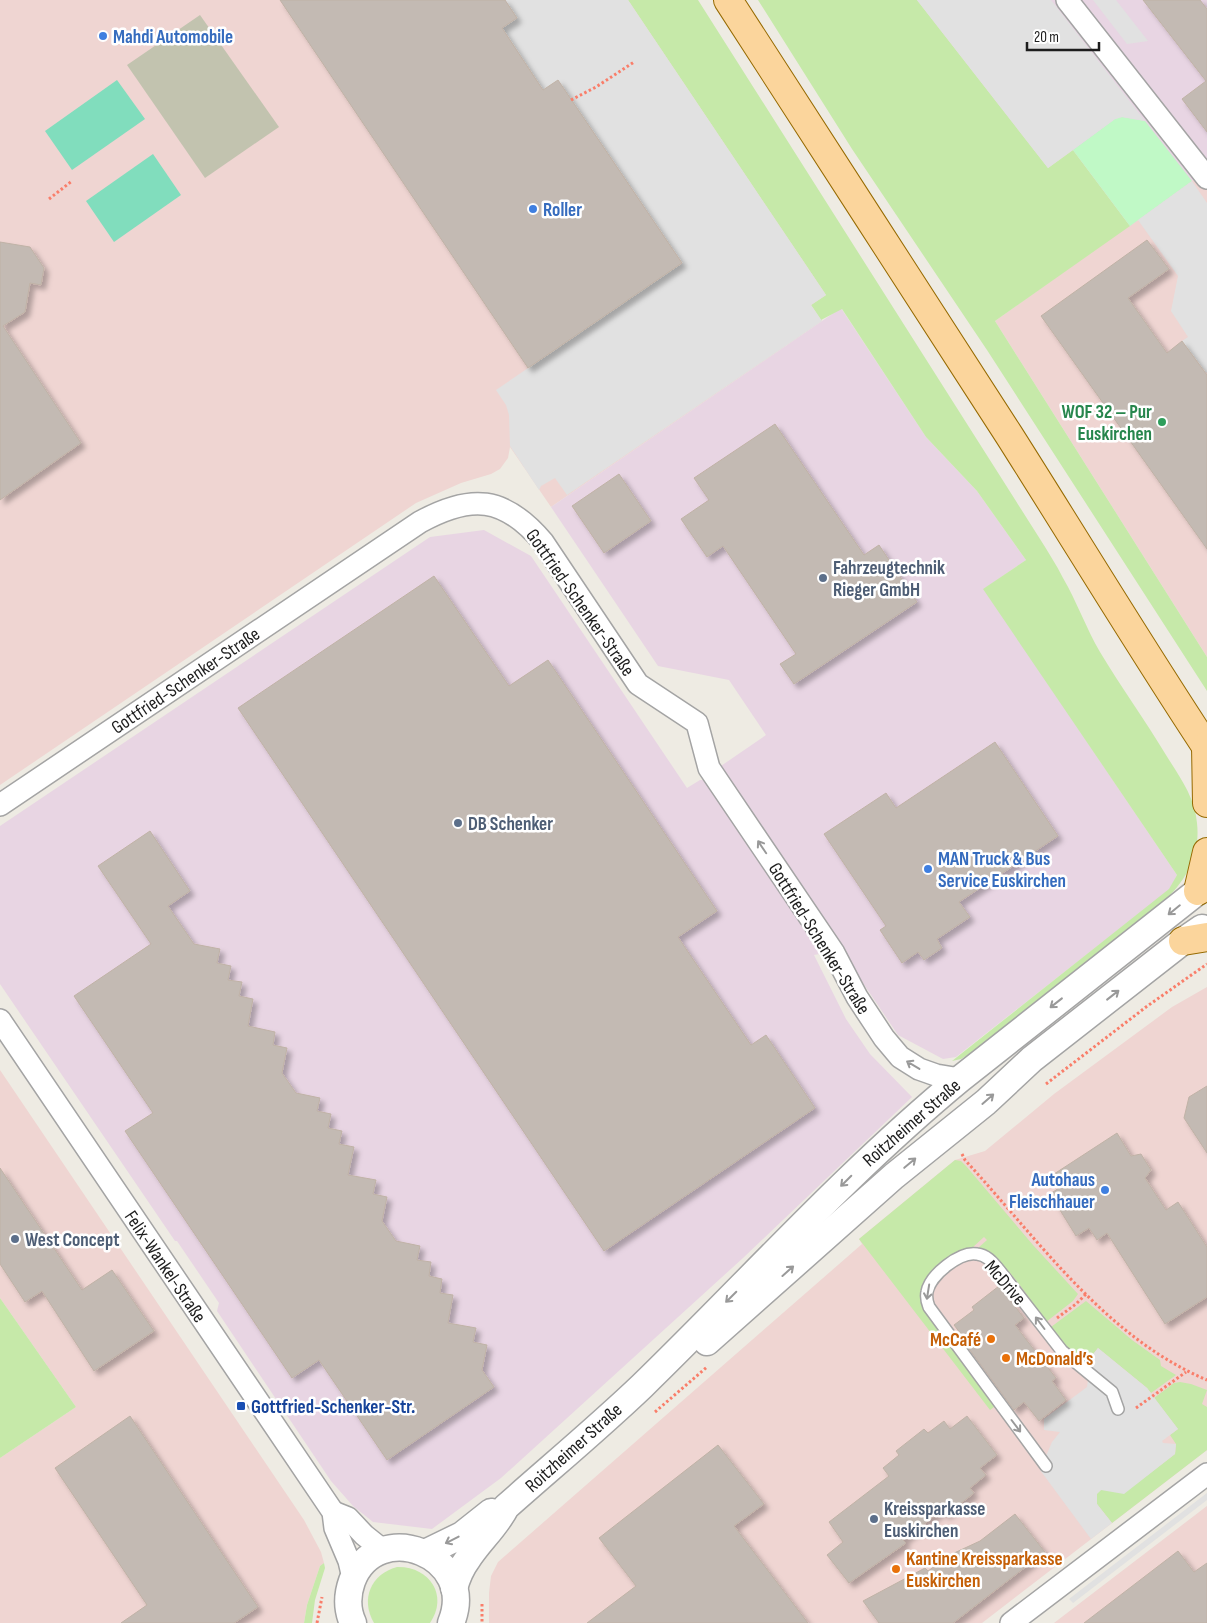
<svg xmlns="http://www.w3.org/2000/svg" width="1207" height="1623" font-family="'Sofia Sans Condensed',sans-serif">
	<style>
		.commercial { fill: #efd5d2 }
		.industrial { fill: #e8d5e3 }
		.construction { fill: #c2c3af }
		.grass { fill: #c6e9a9 }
		.park { fill: #c0f9c6 }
		.pitch { fill: #81ddbd }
		.parking { fill: #e1e1e1 }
		.building { fill: #c3bab3; stroke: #c0b2a6; filter: url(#shadow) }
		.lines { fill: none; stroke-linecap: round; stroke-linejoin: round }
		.service-casing { stroke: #a4a4a4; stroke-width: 14 }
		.minor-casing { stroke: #a4a4a4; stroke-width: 24 }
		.tertiary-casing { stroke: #a4a4a4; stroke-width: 29 }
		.primary-casing { stroke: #966a01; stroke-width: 30 }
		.path { stroke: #f97e6a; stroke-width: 3; stroke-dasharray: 2.5 2.5; stroke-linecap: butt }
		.service { stroke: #fff; stroke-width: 11 }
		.minor { stroke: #fff; stroke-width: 21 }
		.tertiary { stroke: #fff; stroke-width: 26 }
		.primary { stroke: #fbd59c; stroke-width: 28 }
		.oneway { stroke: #999 }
		.shop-dot { fill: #3f7fe0; stroke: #fff; stroke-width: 2 }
		.leisure-dot { fill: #2e9e5b; stroke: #fff; stroke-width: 2 }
		.service-dot { fill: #5c6f8a; stroke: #fff; stroke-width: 2 }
		.food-dot { fill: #e8710a; stroke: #fff; stroke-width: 2 }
		.transit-dot { fill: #1a4fb4; stroke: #fff; stroke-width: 2 }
		.labels { text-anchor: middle; stroke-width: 5; stroke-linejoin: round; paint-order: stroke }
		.shop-label { font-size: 19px; font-weight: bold; fill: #366cbe; stroke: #fff; text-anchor: start }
		.leisure-label { font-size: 19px; font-weight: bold; fill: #27864d; stroke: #fff; text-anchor: end }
		.service-label { font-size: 19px; font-weight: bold; fill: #4e5e75; stroke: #fff; text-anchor: start }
		.street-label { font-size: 19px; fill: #1d1d1d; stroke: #fff }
		.food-label { font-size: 19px; font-weight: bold; fill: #c56008; stroke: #fff; text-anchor: start }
		.transit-label { font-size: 19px; font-weight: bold; fill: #164399; stroke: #fff; text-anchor: start }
	</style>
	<defs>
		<filter id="shadow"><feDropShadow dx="4.5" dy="4.5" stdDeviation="2.5" flood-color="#0004"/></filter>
	</defs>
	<rect width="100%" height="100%" fill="#eeebe3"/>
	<g class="commercial">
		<polygon points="0,0 628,0 826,295 811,305 822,321 551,507 510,447 508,458 500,469 491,474 461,483 416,503 0,785"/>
		<polygon points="1207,170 1207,657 995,321"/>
		<polygon points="1207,987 1207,1450 982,1623 489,1623 489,1593 491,1576 498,1562 862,1244 859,1239 955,1160 985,1151 1054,1094 1172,1007"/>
		<polygon points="0,1070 304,1520 321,1552 324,1563 320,1566 307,1605 304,1623 0,1623 0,1458 76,1407 0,1298"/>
		<polygon points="1207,1506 1207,1623 1054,1623"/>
	</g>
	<g class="industrial">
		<polygon points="917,0 1207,0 1207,170 1130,226 1073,150 1048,168"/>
		<polygon points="841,308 926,437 977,491 1026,560 984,589 1177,875 1170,889 956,1057 943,1059 898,1035 718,768 766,735 729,680 658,666 551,507"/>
		<polygon points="484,530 531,556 687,788 700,780 707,780 825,953 814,955 846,1019 870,1054 912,1097 743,1258 501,1478 432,1529 373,1522 353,1506 331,1481 217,1311 219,1303 177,1241 175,1241 0,984 0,826 430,537"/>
	</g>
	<polygon class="construction" points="200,15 279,127 205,178 127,65"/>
	<g class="grass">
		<path d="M628,0H698L1040,539C1048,552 1056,564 1063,578C1077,602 1086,628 1100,652C1121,687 1145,720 1166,755C1179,776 1195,797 1197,823C1201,859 1183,885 1157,908L974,1051L961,1059L952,1061L1169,889L1177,875L983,589L1026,560L977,491L926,437L842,309L821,320L811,305L826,295Z"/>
		<polygon points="758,0 917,0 1048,168 1073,150 1130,226 995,321 1207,657 1207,691 987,350 852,149"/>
		<path d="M955,1160L961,1161L966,1166L1033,1245L1078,1294L1073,1301L1046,1322C1034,1305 998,1249 978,1248L987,1240L984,1237L972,1248L956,1252L931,1272L924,1281L921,1296L924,1310L928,1316L995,1403L994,1407L990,1410L859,1239Z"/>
		<polygon points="0,1298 76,1407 0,1458"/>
		<polygon points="1086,1301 1132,1340 1160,1360 1161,1366 1176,1375 1151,1393 1147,1388 1098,1348 1086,1363 1067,1347 1051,1327"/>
		<polygon points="1180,1382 1191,1384 1207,1390 1202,1404 1207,1407 1207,1450 1112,1523 1097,1504 1096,1494 1101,1490 1136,1484 1175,1454 1176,1444 1170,1435 1178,1429 1154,1398 1174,1383"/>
		<polygon points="324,1563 325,1568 315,1600 312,1623 304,1623 307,1605 320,1566"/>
		<path d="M397,1567C429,1566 449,1595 430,1623H374C360,1599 371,1574 397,1567Z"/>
	</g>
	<polygon class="park" points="1122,117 1145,121 1192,181 1130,226 1073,150 1115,119"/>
	<g class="pitch">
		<polygon points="117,80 145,119 72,170 45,131"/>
		<polygon points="153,154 181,195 114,242 86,201"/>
	</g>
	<g class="parking">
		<polygon points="505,0 628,0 826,295 811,305 822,321 567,495 555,478 541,486 539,490 510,446 509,415 506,405 496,390 682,263 602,145 543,90 502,28 517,18"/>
		<polygon points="917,0 1051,0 1145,121 1122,117 1115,119 1048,168"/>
		<polygon points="1093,0 1116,0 1148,41 1127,44"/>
		<polygon points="1192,181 1207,203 1207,372 1206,373 1182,341 1188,337 1171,311 1178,276 1138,220"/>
		<polygon points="1098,1348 1147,1388 1178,1429 1162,1441 1163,1443 1176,1444 1175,1454 1124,1494 1101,1490 1097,1494 1097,1504 1112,1523 1091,1539 1040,1470 1052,1442 1060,1432 1044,1430 1044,1419 1087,1387 1088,1380 1079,1372"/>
		<polygon points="1207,1493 1207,1500 1073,1603 1069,1599"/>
	</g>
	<g class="building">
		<polygon points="280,0 505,0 517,18 502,28 543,90 558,80 682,263 528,368"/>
		<polygon points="1143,0 1200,0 1207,9 1207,132 1182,99 1206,81"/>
		<polygon points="1147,240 1169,269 1128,298 1167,353 1182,341 1207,375 1207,549 1041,316"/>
		<polygon points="0,242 30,247 44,268 41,285 30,283 25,312 3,326 81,443 0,500"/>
		<polygon points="775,424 864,555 879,545 917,602 794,684 780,664 796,654 723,546 707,557 681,519 709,500 694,478"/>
		<polygon points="619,474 651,521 604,553 572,506"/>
		<polygon points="434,576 509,686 548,660 717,911 678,937 751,1045 766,1035 815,1108 604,1251 238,708"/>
		<polygon points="995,742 1058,836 959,902 970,917 937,939 942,948 924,960 918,952 902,963 880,930 886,926 824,834 886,793 896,808"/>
		<polygon points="150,831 190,891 168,906 194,944 220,949 217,963 231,966 228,980 242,982 239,996 253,999 248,1026 275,1032 273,1045 287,1048 282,1073 296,1093 320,1098 317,1111 331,1114 328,1128 342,1131 339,1144 354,1147 348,1175 376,1180 373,1194 387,1197 382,1221 396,1241 420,1246 417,1260 431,1262 429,1276 442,1279 440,1293 453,1295 448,1323 476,1328 473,1342 487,1345 482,1370 494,1387 387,1460 319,1360 292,1378 125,1131 153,1113 74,996 151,944 98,866"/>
		<polygon points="1207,1086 1207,1153 1184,1118 1189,1097"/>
		<polygon points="1117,1133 1131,1156 1141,1154 1151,1170 1145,1178 1166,1210 1178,1202 1207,1247 1207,1297 1165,1324 1107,1233 1097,1240 1089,1228 1076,1236 1050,1194 1062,1186 1054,1174"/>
		<polygon points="0,1168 82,1290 112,1270 154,1331 94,1371 42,1291 25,1302 0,1264"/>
		<polygon points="999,1286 1024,1318 1015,1325 1056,1378 1052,1381 1066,1400 1039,1421 1024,1402 1014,1410 959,1335 961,1334 954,1325 974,1310 972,1307"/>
		<polygon points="130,1416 258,1607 234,1623 121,1623 147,1605 55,1468"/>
		<polygon points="967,1416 997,1455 980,1468 986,1475 970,1488 974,1493 955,1508 945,1515 942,1510 903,1540 906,1543 849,1583 827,1555 843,1542 829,1522 889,1476 883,1468 899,1455 896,1451 924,1429 928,1433 944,1421 950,1429"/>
		<polygon points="718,1445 764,1504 734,1526 808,1623 587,1623 636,1586 599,1538"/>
		<polygon points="1015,1514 1045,1552 953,1623 879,1623 863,1601 925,1568 928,1571 952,1554 980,1541"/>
		<polygon points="1178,1551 1194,1572 1207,1563 1207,1623 1084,1623"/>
	</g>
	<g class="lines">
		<g class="service-casing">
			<path id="service" d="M1046,1466L929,1307C927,1302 926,1297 927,1292C930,1275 960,1251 977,1254C987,1255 993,1263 999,1270L1062,1351L1112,1392L1118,1409"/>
		</g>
		<g class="minor-casing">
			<g id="minor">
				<polyline points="1067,0 1207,178"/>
				<path d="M0,805L420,522C471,494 504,496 543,542L638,684L697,723L709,768L834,953L857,997L884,1038L900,1057L919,1069L936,1075L960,1079"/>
				<polyline points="0,1020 333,1512 335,1528 349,1561 353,1578"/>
				<polyline points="333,1512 348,1518 364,1535 384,1551"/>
				<polyline points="1011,1623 1207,1474"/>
			</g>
		</g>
		<g class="tertiary-casing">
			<g id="tertiary">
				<polyline points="707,1342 894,1176 986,1102 1032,1059 1183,941 1202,928"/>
				<polyline points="425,1553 462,1535 491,1512"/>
				<path d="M454,1588C457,1578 461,1568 467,1560C479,1541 496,1527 506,1507C551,1467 598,1428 642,1386C748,1283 846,1173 960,1079L1207,884"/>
				<path d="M353,1623C347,1610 347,1595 352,1581C377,1516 479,1555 451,1623"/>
			</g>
		</g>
		<g class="primary-casing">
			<g id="primary">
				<path d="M728,0C821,145 916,290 1009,435C1075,539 1139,645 1207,748"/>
				<polyline points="1206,746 1207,803"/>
				<polyline points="1198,891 1207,852"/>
				<polyline points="1183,941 1207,937"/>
			</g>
		</g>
		<g class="path">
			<polyline points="571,100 596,87 634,62"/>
			<polyline points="49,199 72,181"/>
			<polyline points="1046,1084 1146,1007 1207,964"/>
			<path d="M962,1154L965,1160C1038,1239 1105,1337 1207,1380"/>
			<polyline points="1057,1318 1076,1304 1086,1294"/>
			<polyline points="1136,1408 1186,1372"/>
			<polyline points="655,1412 707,1367"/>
			<polyline points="482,1604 482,1623"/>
			<polyline points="317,1623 322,1597"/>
		</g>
		<use href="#service" class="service"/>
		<use href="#minor" class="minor"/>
		<use href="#tertiary" class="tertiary"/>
		<use href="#primary" class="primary"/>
	</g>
	<defs><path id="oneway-shaft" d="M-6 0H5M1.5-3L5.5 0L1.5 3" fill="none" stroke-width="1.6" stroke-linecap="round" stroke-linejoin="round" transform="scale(1.25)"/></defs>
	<g class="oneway">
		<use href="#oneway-shaft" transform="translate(762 847) rotate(-124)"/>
		<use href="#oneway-shaft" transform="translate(1174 910) rotate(141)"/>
		<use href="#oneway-shaft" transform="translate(1113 995) rotate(-38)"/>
		<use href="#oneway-shaft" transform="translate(1056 1003) rotate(142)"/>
		<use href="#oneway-shaft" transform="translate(913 1065) rotate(-149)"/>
		<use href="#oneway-shaft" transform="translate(988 1099) rotate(-41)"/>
		<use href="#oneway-shaft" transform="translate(910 1163) rotate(-40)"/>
		<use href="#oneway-shaft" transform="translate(846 1181) rotate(135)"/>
		<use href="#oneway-shaft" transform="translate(788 1271) rotate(-42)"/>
		<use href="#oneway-shaft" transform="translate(928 1292) rotate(99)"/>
		<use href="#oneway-shaft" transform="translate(731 1297) rotate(135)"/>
		<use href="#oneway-shaft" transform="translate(1040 1323) rotate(-127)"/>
		<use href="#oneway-shaft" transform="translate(1016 1426) rotate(53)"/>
		<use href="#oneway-shaft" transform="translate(452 1540) rotate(153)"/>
	</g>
	<g class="shop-dot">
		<circle cx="103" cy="36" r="5"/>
		<circle cx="533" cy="209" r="5"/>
		<circle cx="928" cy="869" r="5"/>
		<circle cx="1105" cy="1190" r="5"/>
	</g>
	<circle class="leisure-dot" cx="1162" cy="422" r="5"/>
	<g class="service-dot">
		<circle cx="823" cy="578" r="5"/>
		<circle cx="458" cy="823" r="5"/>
		<circle cx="15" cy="1239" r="5"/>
		<circle cx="874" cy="1519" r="5"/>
	</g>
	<g class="food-dot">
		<circle cx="991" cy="1339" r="5"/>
		<circle cx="1006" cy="1358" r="5"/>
		<circle cx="896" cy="1569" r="5"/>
	</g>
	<rect class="transit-dot" x="236" y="1401" width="10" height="10" rx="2.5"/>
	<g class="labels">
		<g class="shop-label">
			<text x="113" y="43">Mahdi Automobile</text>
			<text x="543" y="216">Roller</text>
			<text x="938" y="865">MAN Truck &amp; Bus<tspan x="938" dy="22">Service Euskirchen</tspan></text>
			<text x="1095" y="1186" text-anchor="end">Autohaus<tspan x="1095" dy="22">Fleischhauer</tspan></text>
		</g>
		<g class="leisure-label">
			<text x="1152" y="418">WOF 32 – Pur<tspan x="1152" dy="22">Euskirchen</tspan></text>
		</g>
		<g class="service-label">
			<text x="833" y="574">Fahrzeugtechnik<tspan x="833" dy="22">Rieger GmbH</tspan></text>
			<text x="468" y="830">DB Schenker</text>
			<text x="25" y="1246">West Concept</text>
			<text x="884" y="1515">Kreissparkasse<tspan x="884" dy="22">Euskirchen</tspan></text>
		</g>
		<g class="street-label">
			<text transform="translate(581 602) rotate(55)" y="7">Gottfried-Schenker-Straße</text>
			<text transform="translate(185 680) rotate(-34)" y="7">Gottfried-Schenker-Straße</text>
			<text transform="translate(820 938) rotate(58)" y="7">Gottfried-Schenker-Straße</text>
			<text transform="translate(911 1122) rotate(-41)" y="7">Roitzheimer Straße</text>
			<text transform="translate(166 1266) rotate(56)" y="7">Felix-Wankel-Straße</text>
			<text transform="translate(1006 1282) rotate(49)" y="7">McDrive</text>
			<text transform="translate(573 1447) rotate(-42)" y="7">Roitzheimer Straße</text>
		</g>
		<g class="food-label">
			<text x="981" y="1346" text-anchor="end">McCafé</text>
			<text x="1016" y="1365">McDonald’s</text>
			<text x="906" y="1565">Kantine Kreissparkasse<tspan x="906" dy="22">Euskirchen</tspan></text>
		</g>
		<g class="transit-label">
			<text x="251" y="1413">Gottfried-Schenker-Str.</text>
		</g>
	</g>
	<path d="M1027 42v8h72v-8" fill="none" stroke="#1d1d1d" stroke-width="2.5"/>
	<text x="1034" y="42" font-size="15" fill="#1d1d1d" stroke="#ffffff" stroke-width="4" paint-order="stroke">20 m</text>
</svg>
